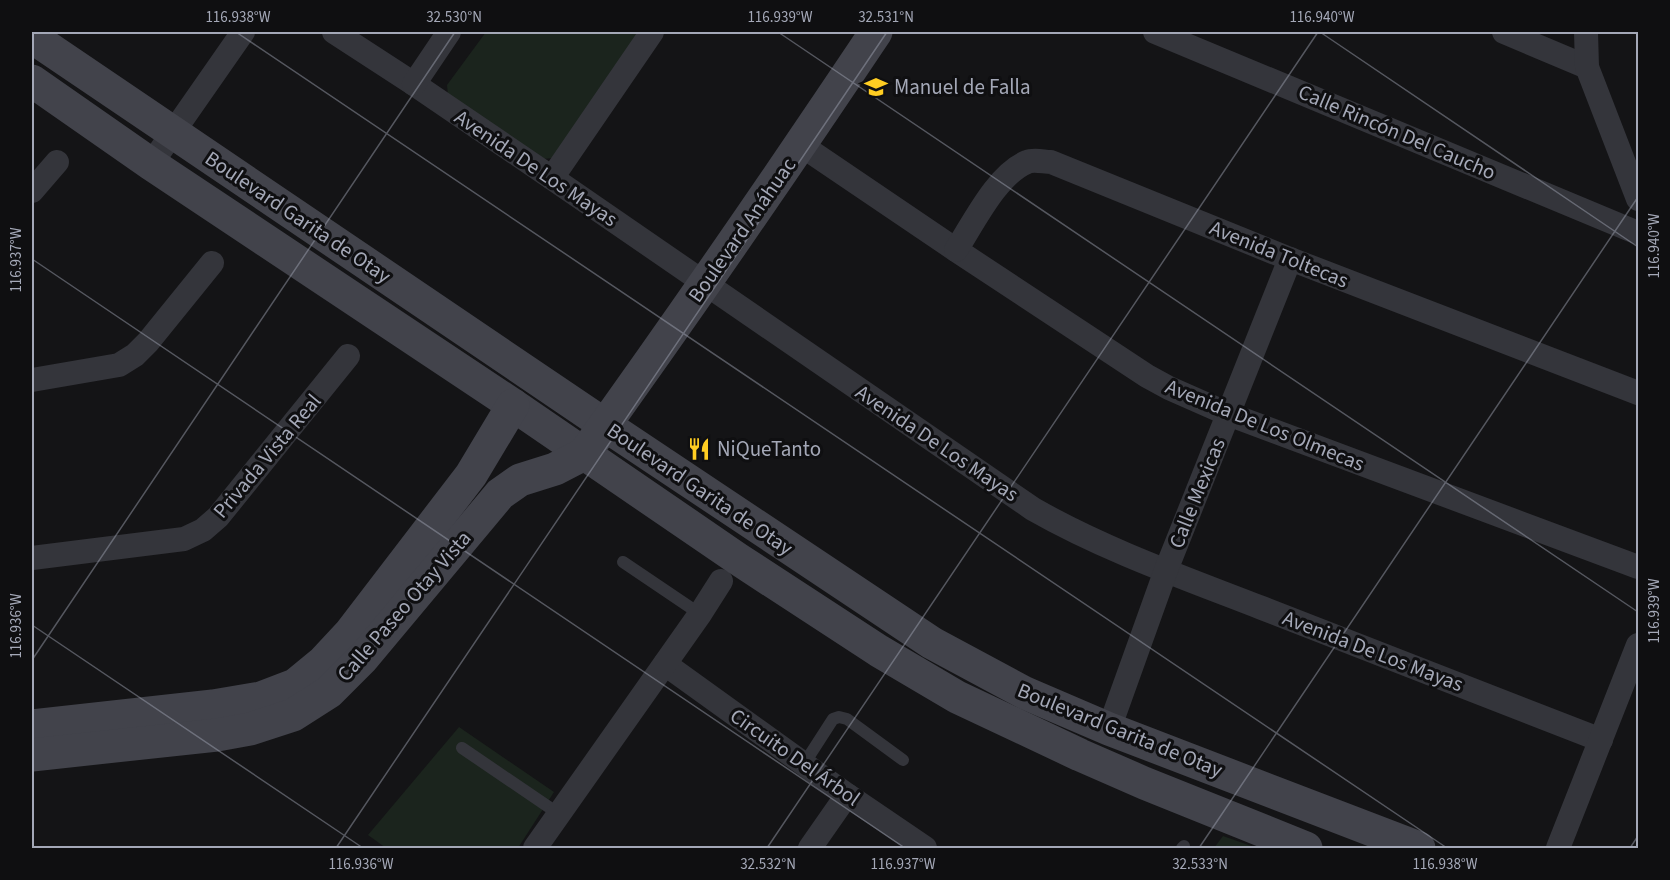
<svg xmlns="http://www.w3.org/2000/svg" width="1670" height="880" font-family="'Source Sans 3',sans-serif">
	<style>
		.green { fill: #1b241d }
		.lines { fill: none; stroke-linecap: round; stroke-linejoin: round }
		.lane { stroke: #34353b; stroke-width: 12 }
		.street { stroke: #34353b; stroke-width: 24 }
		.secondary { stroke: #42434b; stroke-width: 33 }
		.ticks { fill: none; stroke: #a4a8b7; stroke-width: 1.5; stroke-opacity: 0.45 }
		.labels { text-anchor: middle; stroke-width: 6; stroke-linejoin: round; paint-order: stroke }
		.poi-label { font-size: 21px; fill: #a4a8b7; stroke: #0f0f11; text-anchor: start }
		.street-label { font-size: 21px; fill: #a4a8b7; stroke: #0f0f11 }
		.neatline { fill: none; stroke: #a4a8b7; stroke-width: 2 }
		.ticks-label { font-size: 15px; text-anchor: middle; fill: #a4a8b7 }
	</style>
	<rect width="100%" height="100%" fill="#141416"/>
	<g class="green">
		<polygon points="486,32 640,32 553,158 542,159 448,95 447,85"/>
		<polygon points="459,727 554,792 518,848 386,848 368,835"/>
		<polygon points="1223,836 1257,848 1214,848"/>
	</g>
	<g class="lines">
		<g class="lane">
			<polyline points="623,562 700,614"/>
			<polyline points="462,748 559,814"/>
			<polyline points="804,764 833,719 839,717 847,719 903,760"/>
			<polyline points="1182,848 1184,846"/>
		</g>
		<g class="street">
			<path d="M334,32L414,84L552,178L1033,509C1105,550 1185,578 1262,608C1375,652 1488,696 1601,740"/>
			<polyline points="1155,32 1638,233"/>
			<polyline points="1504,32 1587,67"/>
			<polyline points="1586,32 1587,67 1638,199"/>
			<polyline points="414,84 449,32"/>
			<polyline points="801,145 956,250 1147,376 1169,388 1228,414 1638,567"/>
			<polyline points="151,164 243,32"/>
			<polyline points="552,178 652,32"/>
			<polyline points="32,191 57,162"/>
			<path d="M956,250C973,224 997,174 1027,162C1034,159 1044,162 1051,162L1290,259L1638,393"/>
			<polyline points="32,380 119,365 135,355 148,342 212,263"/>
			<polyline points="32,558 184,539 203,530 218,517 348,356"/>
			<polyline points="665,664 847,795 925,848"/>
			<polyline points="1109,729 1166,570 1290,259"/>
			<polyline points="535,848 700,614 721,581"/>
			<polyline points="810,848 847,795"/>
			<polyline points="1558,848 1638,645"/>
		</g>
		<g class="secondary">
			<polyline points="32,37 605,425 932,643 1025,693 1109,729 1419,848"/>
			<polyline points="32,81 151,164 513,405 738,559 879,651 957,697 1080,755 1144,783 1306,848"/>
			<polyline points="32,726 213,706 261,698 295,685 323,662 350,633 471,475 513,405"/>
			<path d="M32,755L217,735L250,729L293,715L329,692L363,658L500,494L520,480L555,469L584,454C684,315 781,174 876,32"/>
		</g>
	</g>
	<path class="ticks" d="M236,32L1447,848M778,32L1638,612M1320,32L1638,247M32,259L905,848M32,625L363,848M32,660L455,32M336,848L887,32M767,848L1318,32M1199,848L1638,197M1630,848L1638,836"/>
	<defs>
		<g id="school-bare" transform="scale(1.8)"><path d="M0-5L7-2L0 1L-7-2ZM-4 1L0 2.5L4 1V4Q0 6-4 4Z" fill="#ffcd22" stroke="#0f0f11" stroke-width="2.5" paint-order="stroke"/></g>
		<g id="restaurant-bare" transform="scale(1.8)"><path d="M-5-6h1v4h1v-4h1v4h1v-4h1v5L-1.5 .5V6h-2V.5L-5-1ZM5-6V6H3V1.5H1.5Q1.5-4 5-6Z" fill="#ffcd22" stroke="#0f0f11" stroke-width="2.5" paint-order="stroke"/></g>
	</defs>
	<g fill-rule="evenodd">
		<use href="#school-bare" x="876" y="87"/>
		<use href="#restaurant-bare" x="699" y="449"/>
	</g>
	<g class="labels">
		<g class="poi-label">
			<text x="894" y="94">Manuel de Falla</text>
			<text x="717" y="456">NiQueTanto</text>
		</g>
		<g class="street-label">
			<text transform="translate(1397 132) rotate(23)" y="7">Calle Rincón Del Caucho</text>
			<text transform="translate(536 168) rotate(34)" y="7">Avenida De Los Mayas</text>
			<text transform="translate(298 217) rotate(34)" y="7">Boulevard Garita de Otay</text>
			<text transform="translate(742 230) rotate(-55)" y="7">Boulevard Anáhuac</text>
			<text transform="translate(1279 254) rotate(22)" y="7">Avenida Toltecas</text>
			<text transform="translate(1265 425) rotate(22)" y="7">Avenida De Los Olmecas</text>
			<text transform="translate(937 443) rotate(34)" y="7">Avenida De Los Mayas</text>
			<text transform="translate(267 456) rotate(-50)" y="7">Privada Vista Real</text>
			<text transform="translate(700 489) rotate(34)" y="7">Boulevard Garita de Otay</text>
			<text transform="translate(1197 493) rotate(-68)" y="7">Calle Mexicas</text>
			<text transform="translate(404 606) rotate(-49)" y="7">Calle Paseo Otay Vista</text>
			<text transform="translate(1373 651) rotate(21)" y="7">Avenida De Los Mayas</text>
			<text transform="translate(1120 730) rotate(22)" y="7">Boulevard Garita de Otay</text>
			<text transform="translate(795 757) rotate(35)" y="7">Circuito Del Árbol</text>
		</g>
	</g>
	<rect width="1670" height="880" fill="none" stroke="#0f0f11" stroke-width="66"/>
	<rect x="33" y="33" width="1604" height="814" class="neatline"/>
	<g class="ticks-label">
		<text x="238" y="22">116.938°W</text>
		<text x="454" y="22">32.530°N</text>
		<text x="780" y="22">116.939°W</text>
		<text x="886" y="22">32.531°N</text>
		<text x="1322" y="22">116.940°W</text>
		<text transform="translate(1654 246) rotate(-90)" y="5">116.940°W</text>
		<text transform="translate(16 260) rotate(-90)" y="5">116.937°W</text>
		<text transform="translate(1654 611) rotate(-90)" y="5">116.939°W</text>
		<text transform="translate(16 626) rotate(-90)" y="5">116.936°W</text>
		<text x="361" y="869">116.936°W</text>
		<text x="768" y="869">32.532°N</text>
		<text x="903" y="869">116.937°W</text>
		<text x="1200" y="869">32.533°N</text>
		<text x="1445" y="869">116.938°W</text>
	</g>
</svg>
